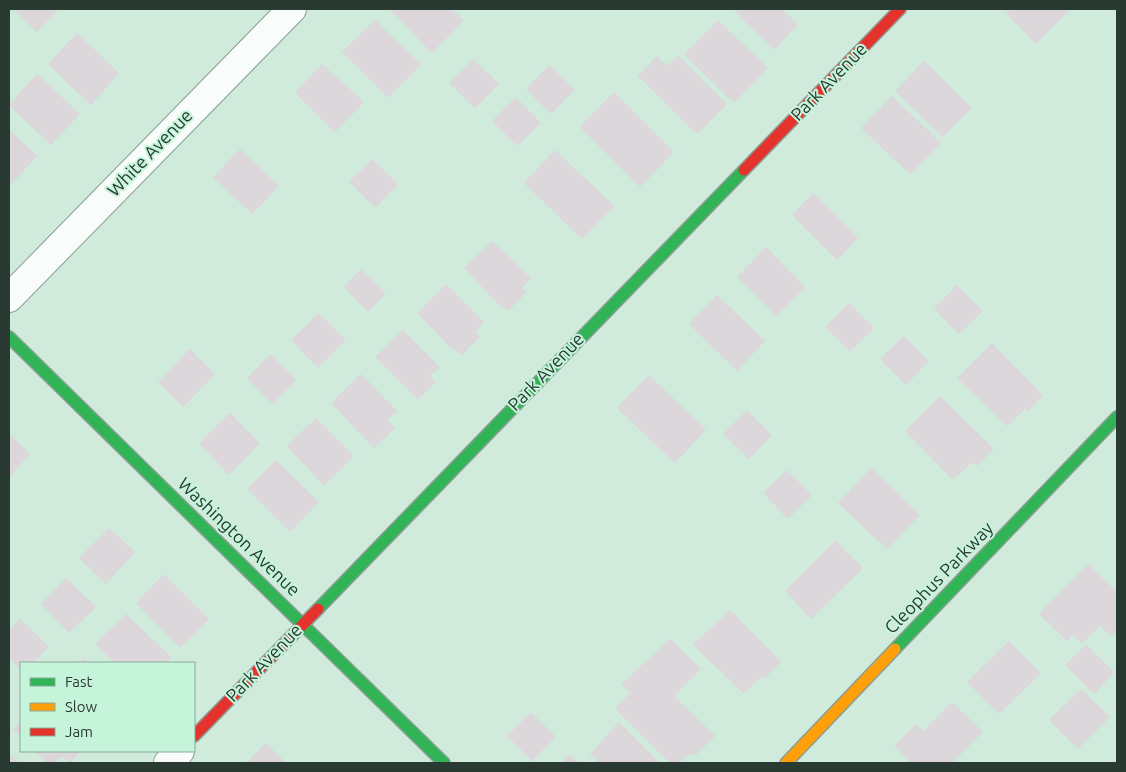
<svg xmlns="http://www.w3.org/2000/svg" width="1126" height="772" font-family="Ubuntu,sans-serif">
	<style>
		.building { fill: #dbd7da }
		.lines { fill: none; stroke-linecap: round; stroke-linejoin: round }
		.street-casing { stroke: #8a9e93; stroke-width: 30 }
		.fast-casing { stroke: #8a9e93; stroke-width: 14 }
		.slow-casing { stroke: #8a9e93; stroke-width: 14 }
		.jam-casing { stroke: #8a9e93; stroke-width: 14 }
		.street { stroke: #f8fcfa; stroke-width: 28 }
		.fast { stroke: #30b455; stroke-width: 11 }
		.slow { stroke: #ff9f0a; stroke-width: 11 }
		.jam { stroke: #e5322d; stroke-width: 11 }
		.labels { text-anchor: middle; stroke-width: 4; stroke-linejoin: round; paint-order: stroke }
		.street-label { font-size: 18px; fill: #283a31; stroke: #c6f4db }
	</style>
	<rect width="100%" height="100%" fill="#d0eadc"/>
	<g class="building">
		<polygon points="13,9 59,9 37,32"/>
		<polygon points="389,9 452,9 464,21 432,53"/>
		<polygon points="738,9 782,9 798,24 774,50 735,12"/>
		<polygon points="1011,9 1071,9 1036,44 1006,13"/>
		<polygon points="375,20 421,65 388,98 342,52"/>
		<polygon points="718,20 768,68 734,103 684,54"/>
		<polygon points="77,33 119,73 91,105 48,64"/>
		<polygon points="657,56 667,66 678,56 727,104 697,134 638,76"/>
		<polygon points="473,59 499,84 475,108 449,83"/>
		<polygon points="924,61 972,108 943,137 895,91"/>
		<polygon points="322,64 364,102 335,132 295,93"/>
		<polygon points="549,65 575,90 551,114 526,89"/>
		<polygon points="37,74 80,114 51,145 9,105"/>
		<polygon points="614,92 674,152 640,187 580,127"/>
		<polygon points="892,96 941,143 910,174 861,128"/>
		<polygon points="516,97 541,123 517,146 492,121"/>
		<polygon points="9,129 37,156 9,187"/>
		<polygon points="240,149 279,186 252,214 213,177"/>
		<polygon points="555,150 614,206 582,239 524,183"/>
		<polygon points="373,159 398,184 375,208 349,182"/>
		<polygon points="813,193 858,238 837,260 792,215"/>
		<polygon points="492,241 531,278 522,288 526,293 508,311 501,307 464,268"/>
		<polygon points="766,247 805,287 777,316 737,277"/>
		<polygon points="361,269 386,294 368,312 344,287"/>
		<polygon points="446,284 484,322 475,332 480,337 462,355 456,350 454,351 417,313"/>
		<polygon points="957,285 983,311 959,334 934,309"/>
		<polygon points="717,295 765,341 737,371 689,324"/>
		<polygon points="849,303 874,328 850,352 825,327"/>
		<polygon points="319,313 346,340 318,368 291,340"/>
		<polygon points="403,330 440,367 430,376 435,383 418,400 375,357"/>
		<polygon points="904,336 929,361 906,385 880,359"/>
		<polygon points="992,343 1043,395 1028,411 1025,409 1007,426 957,378"/>
		<polygon points="190,349 215,374 183,407 158,382"/>
		<polygon points="271,354 296,380 272,404 247,378"/>
		<polygon points="361,374 397,411 387,420 395,428 374,448 331,403"/>
		<polygon points="649,375 706,430 675,463 617,408"/>
		<polygon points="940,396 994,449 977,466 972,462 953,480 905,431"/>
		<polygon points="747,410 772,435 749,459 723,434"/>
		<polygon points="230,413 260,443 229,475 199,443"/>
		<polygon points="316,418 354,456 324,486 287,446"/>
		<polygon points="9,433 30,454 9,477"/>
		<polygon points="276,460 319,502 290,532 247,489"/>
		<polygon points="871,468 920,515 887,549 838,503"/>
		<polygon points="787,470 812,495 788,519 763,493"/>
		<polygon points="109,528 135,552 106,584 79,558"/>
		<polygon points="835,541 863,568 811,619 785,591"/>
		<polygon points="1088,564 1117,592 1117,630 1111,636 1100,626 1082,644 1073,635 1067,641 1039,614"/>
		<polygon points="164,574 209,619 180,648 136,603"/>
		<polygon points="66,578 96,607 69,633 41,604"/>
		<polygon points="730,610 781,662 765,678 762,676 744,694 693,645"/>
		<polygon points="126,614 172,658 167,663 115,663 95,644"/>
		<polygon points="20,619 49,647 33,663 21,663 21,670 9,657 9,631"/>
		<polygon points="670,639 701,669 674,696 715,736 695,756 691,753 679,763 670,763 615,709 630,693 622,684"/>
		<polygon points="1009,641 1041,673 999,714 967,682"/>
		<polygon points="1086,645 1114,672 1094,694 1065,665"/>
		<polygon points="83,658 88,663 78,663"/>
		<polygon points="1081,689 1110,717 1078,749 1049,720"/>
		<polygon points="952,702 983,732 952,763 911,763 894,746 916,724 923,731"/>
		<polygon points="531,712 556,737 532,761 507,736"/>
		<polygon points="21,721 21,737 13,729"/>
		<polygon points="619,722 660,763 599,763 590,754"/>
		<polygon points="266,743 286,763 246,763"/>
		<polygon points="34,751 81,751 70,763 62,756 55,763 47,763"/>
		<polygon points="9,753 19,763 9,763"/>
		<polygon points="569,755 579,763 561,763"/>
	</g>
	<g class="lines">
		<g class="street-casing">
			<g id="street">
				<polyline points="9,298 292,9"/>
				<polyline points="168,763 180,751"/>
			</g>
		</g>
		<g class="fast-casing">
			<g id="fast">
				<polyline points="9,337 444,763"/>
				<polyline points="318,609 744,170"/>
				<polyline points="895,649 1117,417"/>
			</g>
		</g>
		<g class="slow-casing">
			<polyline id="slow" points="786,763 895,649"/>
		</g>
		<g class="jam-casing">
			<g id="jam">
				<polyline points="744,170 900,9"/>
				<polyline points="194,736 318,609"/>
			</g>
		</g>
		<use href="#street" class="street"/>
		<use href="#fast" class="fast"/>
		<use href="#slow" class="slow"/>
		<use href="#jam" class="jam"/>
	</g>
	<g class="labels">
		<g class="street-label">
			<text transform="translate(829 82) rotate(-46)" y="6">Park Avenue</text>
			<text transform="translate(150 153) rotate(-46)" y="6">White Avenue</text>
			<text transform="translate(546 372) rotate(-46)" y="6">Park Avenue</text>
			<text transform="translate(239 537) rotate(44)" y="6">Washington Avenue</text>
			<text transform="translate(939 578) rotate(-46)" y="6">Cleophus Parkway</text>
			<text transform="translate(264 663) rotate(-46)" y="6">Park Avenue</text>
		</g>
	</g>
	<rect width="1126" height="772" fill="none" stroke="#283a31" stroke-width="20"/>
	<rect x="20" y="662" width="175" height="90" fill="#c6f4db" stroke="#87aa97"/>
	<rect x="30" y="678" width="25" height="8" fill="#30b455" stroke="#87aa97"/>
	<text x="65" y="687" font-size="15" fill="#283a31">Fast</text>
	<rect x="30" y="703" width="25" height="8" fill="#ff9f0a" stroke="#87aa97"/>
	<text x="65" y="712" font-size="15" fill="#283a31">Slow</text>
	<rect x="30" y="728" width="25" height="8" fill="#e5322d" stroke="#87aa97"/>
	<text x="65" y="737" font-size="15" fill="#283a31">Jam</text>
</svg>
